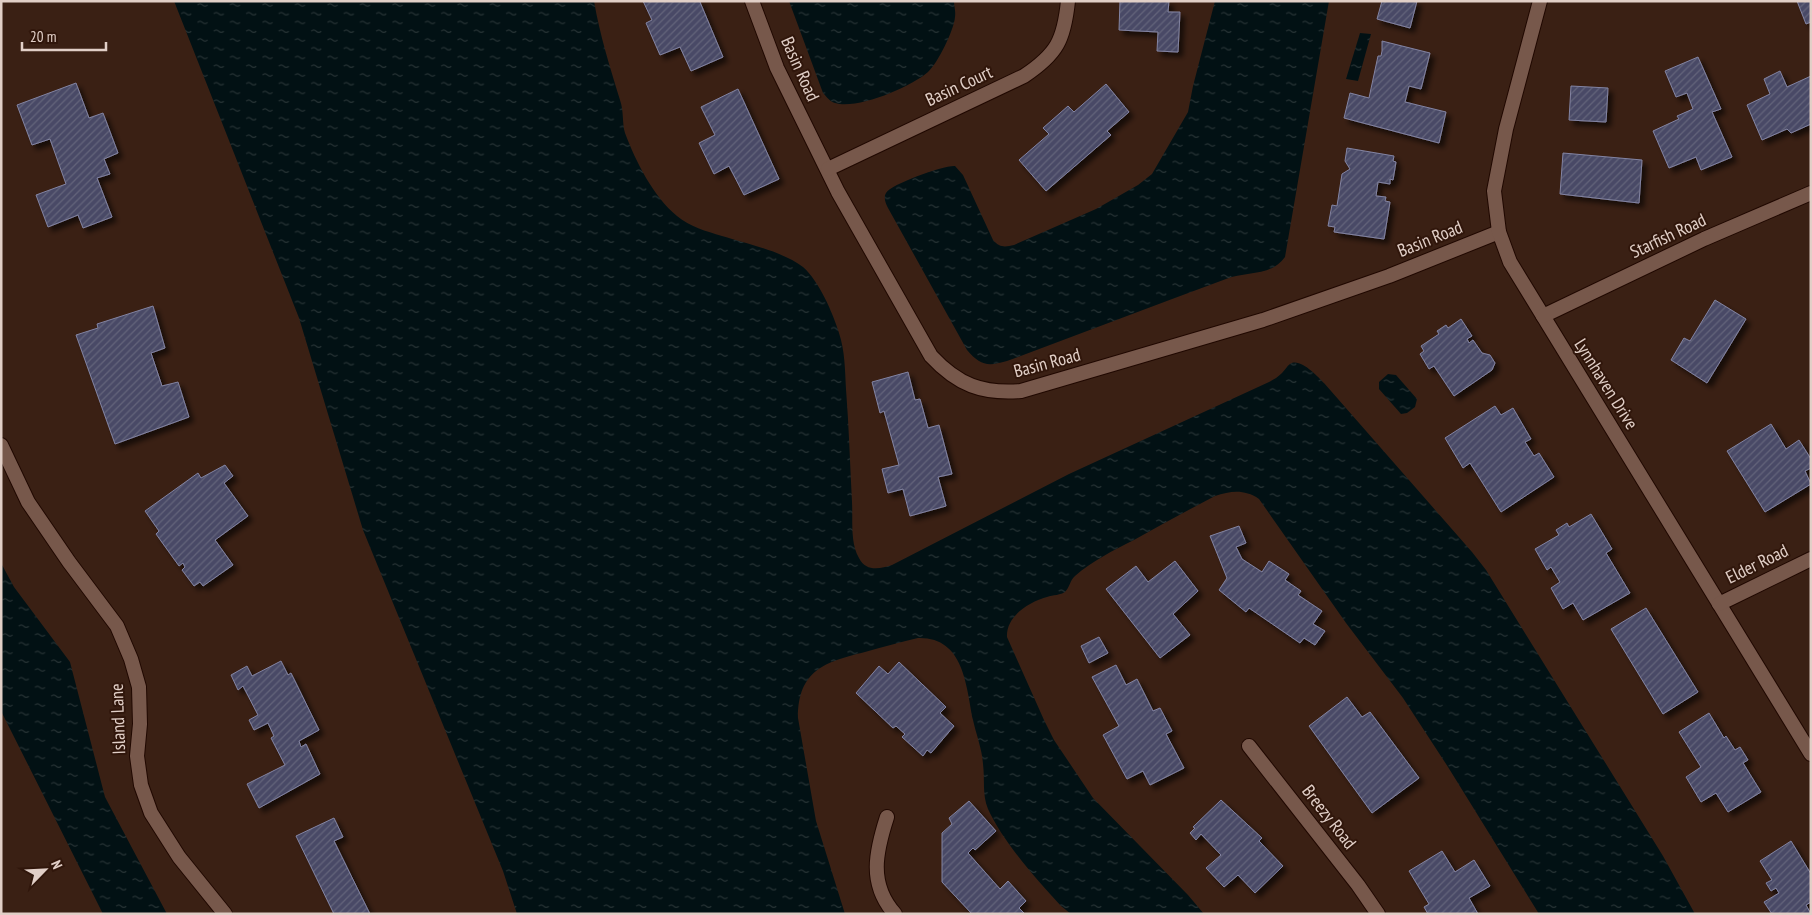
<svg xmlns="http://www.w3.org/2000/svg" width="1812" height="915" font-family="'PT Sans Narrow',sans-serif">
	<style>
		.water { fill: url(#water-ripples) }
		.building { fill: url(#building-hatch); stroke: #8384a3; filter: url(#shadow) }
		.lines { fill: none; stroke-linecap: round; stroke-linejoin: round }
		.minor-casing { stroke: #200801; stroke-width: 16 }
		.minor { stroke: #77584b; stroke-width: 14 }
		.labels { text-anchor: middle; stroke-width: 4; stroke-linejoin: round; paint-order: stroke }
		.street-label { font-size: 18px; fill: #e1cfc7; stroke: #30160b }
	</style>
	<defs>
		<pattern id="water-ripples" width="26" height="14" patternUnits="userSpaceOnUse" patternTransform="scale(1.25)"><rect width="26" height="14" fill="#021114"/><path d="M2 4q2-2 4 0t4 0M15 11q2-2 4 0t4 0" fill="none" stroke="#273335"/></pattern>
		<pattern id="building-hatch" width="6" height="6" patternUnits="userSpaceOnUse" patternTransform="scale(1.25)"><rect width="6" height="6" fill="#494a66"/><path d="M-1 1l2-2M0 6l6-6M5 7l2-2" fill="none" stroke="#63637a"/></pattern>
		<filter id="shadow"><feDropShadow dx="4.5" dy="4.5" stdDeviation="2.5" flood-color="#0009"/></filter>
	</defs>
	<rect width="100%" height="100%" fill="#3a2014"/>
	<g class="water">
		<path d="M174,1H594C600,36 610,67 620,100C624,111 622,123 625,133C636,162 653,196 677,216C690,227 706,231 722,236C745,243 784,252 803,267C819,281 833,313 839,333C845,351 845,370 846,389C849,427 850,465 852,502C853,520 850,543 859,558C866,572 880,569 892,565L1069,474L1269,382C1273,380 1278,377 1282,373C1285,370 1287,366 1290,364C1300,357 1318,377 1324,383L1472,552L1486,570L1663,856L1695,914H1539L1448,767L1403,698L1346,623L1259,499C1244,489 1231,491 1215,496C1188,510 1161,525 1134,540C1114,550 1092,561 1075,576C1070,580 1070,587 1065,592C1061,595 1053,595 1047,597C1029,602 1006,616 1007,637L1044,720L1054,740L1093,798L1188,895L1204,914H1071L1061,906C1037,880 1003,842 988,809C982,794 985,780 983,764C982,749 976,734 973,720C966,685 964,637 918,638C900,642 883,647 865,652C825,662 798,670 798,718L816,821L845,914H517L503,871L363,530L299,318Z"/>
		<path d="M789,1H954C954,6 956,12 955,17C954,30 938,63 928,72C911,87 857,110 835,103C829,101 827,97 823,93Z"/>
		<path d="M1215,1H1329L1285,257C1271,277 1246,271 1226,279C1153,306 1080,334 1007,361C987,367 980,365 967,350L888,208C886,204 883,198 886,193C891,184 944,165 955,166L963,175L993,240C1000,248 1005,247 1014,245L1096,209L1138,185L1152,174L1188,112L1193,86Z"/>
		<polygon points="1360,33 1371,34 1358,81 1346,79"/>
		<polygon points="1388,374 1396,375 1417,399 1415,407 1407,413 1401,414 1379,389 1379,382"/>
		<polygon points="1,563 14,587 70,662 105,797 167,914 103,914 1,711"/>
	</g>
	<g class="building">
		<polygon points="643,1 702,1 700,2 723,57 691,71 680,47 660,55 646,23 652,20"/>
		<polygon points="1120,1 1169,1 1168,12 1180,12 1178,52 1157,51 1158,32 1119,30"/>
		<polygon points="1382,1 1417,1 1410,28 1377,19"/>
		<polygon points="1797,1 1811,1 1811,22 1806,24"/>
		<polygon points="1382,41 1430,53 1421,89 1409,86 1405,102 1446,112 1439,143 1344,118 1350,93 1369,98 1378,56 1381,56 1382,51"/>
		<polygon points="1698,57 1721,109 1712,112 1732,157 1701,170 1696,157 1669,168 1653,131 1679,119 1677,116 1693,109 1687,93 1676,97 1665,71"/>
		<polygon points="1780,71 1787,87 1811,76 1811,124 1791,133 1787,129 1762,140 1747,105 1770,94 1764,79"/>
		<polygon points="76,83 89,118 103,113 118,153 104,159 110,174 97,178 112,217 83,228 78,215 48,227 36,195 66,184 50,139 32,145 17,105"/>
		<polygon points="1106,84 1129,112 1107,131 1111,135 1046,191 1019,160 1049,134 1043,128 1068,106 1074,112"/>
		<polygon points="1571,86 1608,88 1606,122 1569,120"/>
		<polygon points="738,89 779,179 744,195 729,166 714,174 699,143 715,135 701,107"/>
		<polygon points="1347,148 1394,156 1393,161 1396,162 1393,180 1390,179 1390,184 1378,182 1376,196 1386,197 1385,201 1390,202 1384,239 1334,232 1335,227 1328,226 1332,205 1337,206 1342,174 1350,169 1345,161"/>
		<polygon points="1563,153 1642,160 1639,203 1560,194"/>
		<polygon points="1715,300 1746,319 1707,383 1671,360 1684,338 1690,341"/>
		<polygon points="153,306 165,348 151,353 162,386 178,382 189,417 115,444 76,335 98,328 97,324"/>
		<polygon points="1461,319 1472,336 1467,339 1469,343 1473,340 1482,353 1490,355 1495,363 1492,370 1454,396 1434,366 1429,369 1420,354 1424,351 1421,346 1439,334 1437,331 1446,325 1448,328"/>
		<polygon points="908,372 915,400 920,399 928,428 939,425 952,474 938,477 946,506 910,516 903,489 888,493 882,469 899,465 884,411 880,413 872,382"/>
		<polygon points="1495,406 1501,415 1513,408 1531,439 1525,442 1534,456 1539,453 1554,477 1501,512 1470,463 1463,468 1445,438"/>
		<polygon points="1771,424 1786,449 1799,440 1811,459 1811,468 1805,471 1811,484 1765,512 1727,451"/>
		<polygon points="225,465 233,476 224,483 248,516 215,540 233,565 203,586 200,582 194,586 182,570 185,567 183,563 179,566 156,534 159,531 145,511 198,473 201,478"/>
		<polygon points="1591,514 1612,549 1606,553 1630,593 1583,620 1573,603 1563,609 1551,588 1560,582 1551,567 1547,570 1535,549 1559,535 1556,530 1567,523 1569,527"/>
		<polygon points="1239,526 1246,543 1236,547 1242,559 1262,572 1269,561 1289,574 1285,580 1301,591 1298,595 1322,611 1313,624 1325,631 1315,645 1304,638 1300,643 1249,608 1246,612 1219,590 1227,578 1210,536"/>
		<polygon points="1175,561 1198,591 1173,614 1190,635 1160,658 1106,589 1136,566 1148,582"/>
		<polygon points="1646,608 1698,692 1663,714 1611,629"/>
		<polygon points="1099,637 1108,653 1089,663 1081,646"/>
		<polygon points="281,661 288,675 291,673 319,730 299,741 301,747 306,744 320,774 259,808 247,784 285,765 271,738 274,736 268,723 254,730 249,720 258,715 243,686 238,690 231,675 247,666 252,676"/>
		<polygon points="899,662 946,707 940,713 954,726 931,753 927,750 923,756 902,737 905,734 896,726 893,728 856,693 879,666 888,674"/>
		<polygon points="1116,665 1126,685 1137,679 1153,711 1160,708 1172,731 1166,734 1184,768 1150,785 1143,771 1127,779 1103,735 1119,726 1092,677"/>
		<polygon points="1347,697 1362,717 1370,712 1419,778 1372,813 1309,726"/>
		<polygon points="1709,713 1724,738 1726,736 1735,750 1740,747 1748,760 1743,763 1761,792 1728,812 1716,793 1701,802 1686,777 1701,767 1679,732"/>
		<polygon points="1221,800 1262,838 1259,841 1283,866 1255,893 1238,875 1224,887 1206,868 1221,855 1201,834 1196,840 1190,833 1195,828 1193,827"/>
		<polygon points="969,801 996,831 975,850 973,848 968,853 1000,889 1008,881 1026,901 1019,908 1025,914 972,914 942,882 942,833 952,824 949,818"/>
		<polygon points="334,818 343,837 334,841 370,914 334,914 296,836"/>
		<polygon points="1791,841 1811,874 1811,902 1806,905 1811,914 1772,914 1764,902 1779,893 1776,888 1771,891 1766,883 1772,880 1760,861"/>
		<polygon points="1442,851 1455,872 1474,860 1490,886 1469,898 1478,914 1428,914 1424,907 1429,904 1409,871"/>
	</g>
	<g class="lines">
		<g class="minor-casing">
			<g id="minor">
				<path d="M752,1L777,68L838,192L931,356C958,385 982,394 1021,391L1263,320L1389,276L1499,232"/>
				<polyline points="1540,1 1506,129 1494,191 1499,232 1510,262 1811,754"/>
				<path d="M828,169L1024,76C1057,54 1064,40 1068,1"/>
				<polyline points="1543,316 1704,239 1811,193"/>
				<polyline points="1,445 28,502 69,562 117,626 131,659 139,687 140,724 137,756 141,785 151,813 179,857 225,914"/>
				<polyline points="1719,604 1811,559"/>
				<polyline points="1249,746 1358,885 1378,914"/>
				<path d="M887,817C876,851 868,884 895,914"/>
			</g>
		</g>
		<use href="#minor" class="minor"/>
	</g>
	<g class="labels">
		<g class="street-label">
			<text transform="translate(800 69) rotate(66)" y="6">Basin Road</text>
			<text transform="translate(959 86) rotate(-25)" y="6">Basin Court</text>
			<text transform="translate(1668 236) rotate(-25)" y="6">Starfish Road</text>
			<text transform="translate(1430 239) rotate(-22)" y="6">Basin Road</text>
			<text transform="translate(1047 363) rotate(-15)" y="6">Basin Road</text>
			<text transform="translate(1606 384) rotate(58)" y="6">Lynnhaven Drive</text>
			<text transform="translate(1757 564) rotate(-26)" y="6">Elder Road</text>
			<text transform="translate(118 719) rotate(-92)" y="6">Island Lane</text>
			<text transform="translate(1329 817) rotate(52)" y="6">Breezy Road</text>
		</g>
	</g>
	<rect width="1812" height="915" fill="none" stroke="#e1cfc7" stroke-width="5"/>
	<g transform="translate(45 870) rotate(66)" stroke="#30160b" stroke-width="4" paint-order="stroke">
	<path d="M0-4L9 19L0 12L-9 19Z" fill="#e1cfc7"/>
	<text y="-8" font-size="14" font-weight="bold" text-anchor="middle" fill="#e1cfc7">N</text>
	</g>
	<path d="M22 42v8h84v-8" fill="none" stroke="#e1cfc7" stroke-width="2.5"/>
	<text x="30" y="42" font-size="15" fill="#e1cfc7" stroke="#30160b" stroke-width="4" paint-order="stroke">20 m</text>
</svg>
